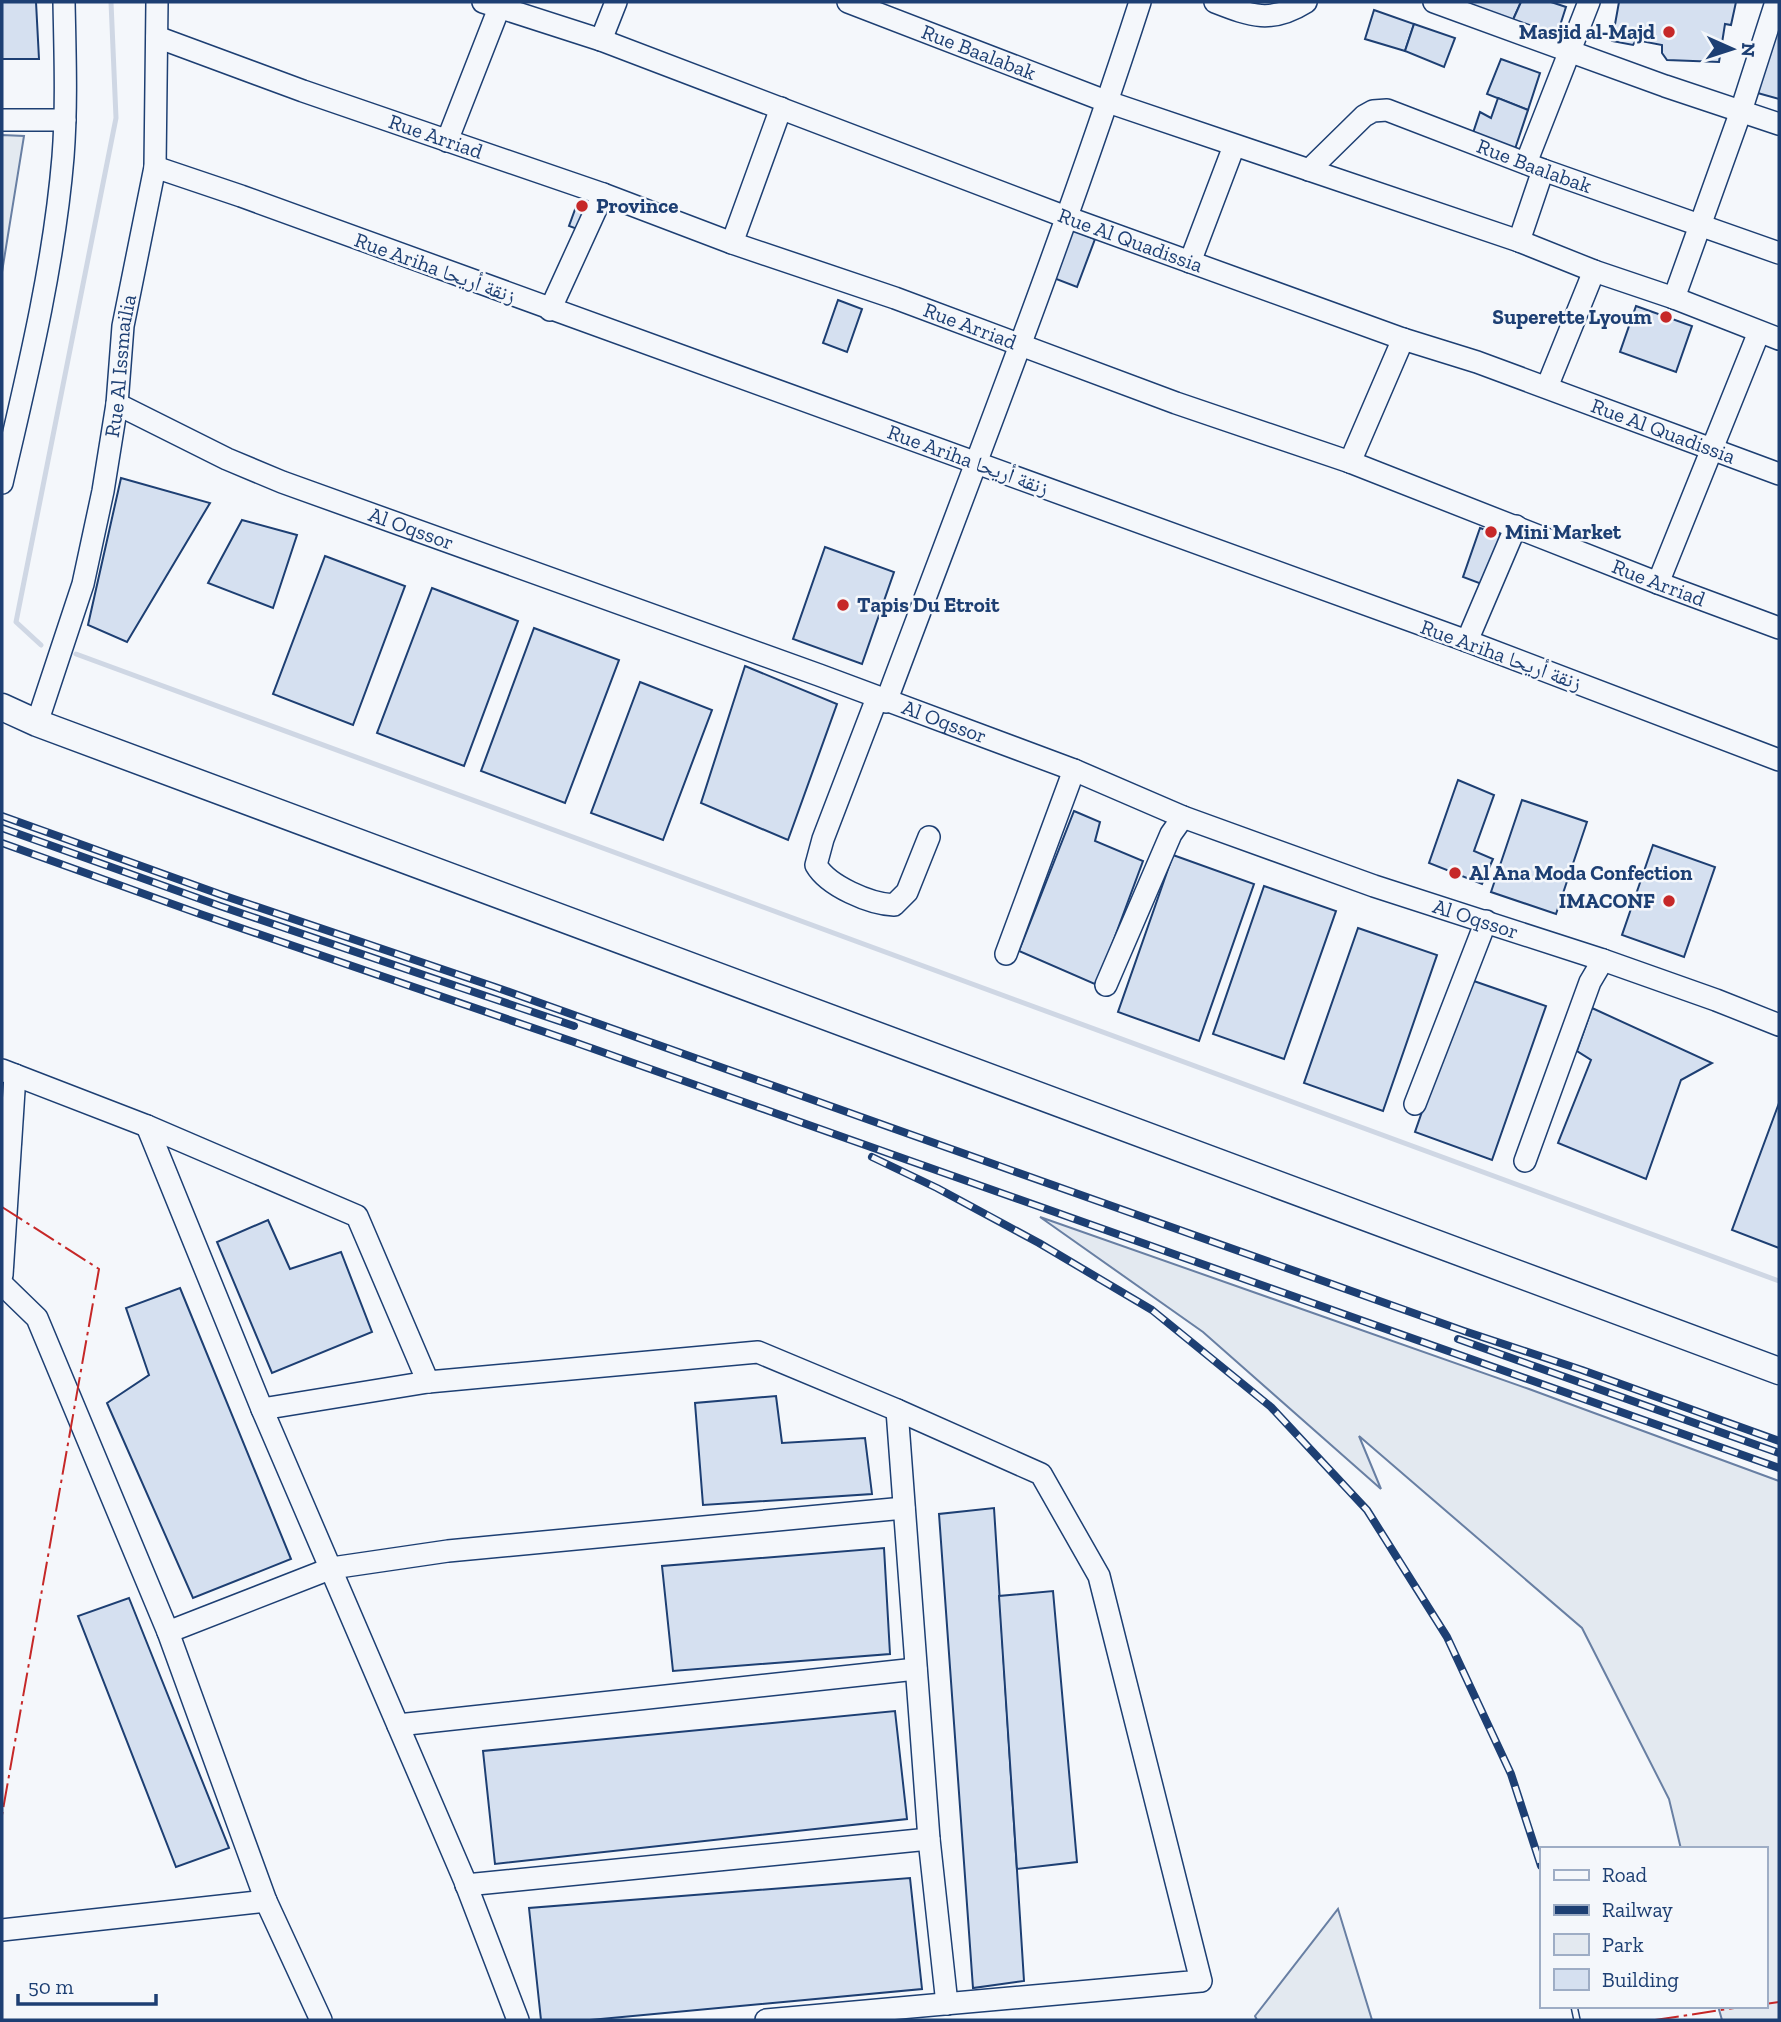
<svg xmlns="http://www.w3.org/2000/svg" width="1781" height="2022" font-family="'Zilla Slab','Noto Naskh Arabic',serif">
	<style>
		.green { fill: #e3e9f0; stroke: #687fa3; stroke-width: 2 }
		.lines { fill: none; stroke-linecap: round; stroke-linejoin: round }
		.stream { stroke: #cfd7e4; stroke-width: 5 }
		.building { fill: #d5e0f0; stroke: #1d3f73; stroke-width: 2 }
		.minor-casing { stroke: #1d3f73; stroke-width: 24 }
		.major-casing { stroke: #1d3f73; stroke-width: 29 }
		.minor { stroke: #f4f7fb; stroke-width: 21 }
		.major { stroke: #f4f7fb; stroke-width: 26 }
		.rail-casing { stroke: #1d3f73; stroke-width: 8 }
		.rail { stroke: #f4f7fb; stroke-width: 5; stroke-dasharray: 16; stroke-linecap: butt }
		.power { stroke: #c62828; stroke-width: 2; stroke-dasharray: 24 5 3.5 5; stroke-linecap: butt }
		.poi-dot { fill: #c62828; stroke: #f4f7fb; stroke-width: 2.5 }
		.labels { text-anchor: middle; stroke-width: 5; stroke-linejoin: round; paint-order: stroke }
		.poi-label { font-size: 21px; font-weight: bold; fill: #1d3f73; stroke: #f4f7fb; text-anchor: start }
		.street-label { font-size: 21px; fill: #1d3f73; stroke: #f4f7fb }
	</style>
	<rect width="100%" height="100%" fill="#f4f7fb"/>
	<g class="green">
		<polygon points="2,135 24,136 2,272"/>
		<polygon points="1040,1217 1529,1389 1779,1481 1779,2020 1722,2020 1718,2006 1765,2006 1765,1849 1681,1849 1669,1799 1582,1628 1359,1436 1381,1489 1203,1332"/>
		<polygon points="1338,1909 1372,2020 1257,2020 1255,2016"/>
	</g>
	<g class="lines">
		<g class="stream">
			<polyline points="41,645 16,622 116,118 111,2"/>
			<polyline points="76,654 1779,1281"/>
		</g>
	</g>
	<g class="building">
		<polygon points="2,2 36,2 39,59 2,59"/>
		<polygon points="1472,2 1521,2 1512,22 1469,8"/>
		<polygon points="1521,2 1551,2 1566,7 1556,38 1512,22"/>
		<polygon points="1619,2 1736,2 1731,25 1725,24 1719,62 1667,60 1662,53 1662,45 1636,40 1633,45 1612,41"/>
		<polygon points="1779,8 1779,99 1754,92"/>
		<polygon points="1374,10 1414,24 1405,51 1365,39"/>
		<polygon points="1414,24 1455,38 1444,67 1405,51"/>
		<polygon points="1501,59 1540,73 1528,110 1487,94"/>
		<polygon points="1498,98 1528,110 1514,152 1472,136 1480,112 1491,118"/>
		<polygon points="577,204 588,208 580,230 569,226"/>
		<polygon points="1070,229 1095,239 1077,287 1051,277"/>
		<polygon points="838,300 862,309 847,352 823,343"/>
		<polygon points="1636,306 1692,326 1676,372 1620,352"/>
		<polygon points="121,478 210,503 127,642 88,625"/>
		<polygon points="242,520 297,535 273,608 208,583"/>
		<polygon points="1480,528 1504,536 1487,586 1463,577"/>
		<polygon points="825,547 894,572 862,664 793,639"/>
		<polygon points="325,556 405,586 353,725 273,694"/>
		<polygon points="432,588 518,621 464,766 377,733"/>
		<polygon points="534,628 619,660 565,803 481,771"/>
		<polygon points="745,666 837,704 788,840 701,803"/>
		<polygon points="640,682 712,710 663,840 591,813"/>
		<polygon points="1458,780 1494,795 1474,851 1493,859 1482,884 1429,863"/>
		<polygon points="1522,800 1587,822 1556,914 1491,892"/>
		<polygon points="1074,811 1100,822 1095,841 1143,861 1097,985 1019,951"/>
		<polygon points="1653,845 1715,867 1684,957 1622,935"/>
		<polygon points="1173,855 1254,884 1199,1041 1118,1012"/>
		<polygon points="1264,886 1336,911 1284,1059 1213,1034"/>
		<polygon points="1358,928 1437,955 1383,1111 1304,1083"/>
		<polygon points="1468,979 1546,1006 1492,1160 1415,1132"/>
		<polygon points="1592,1008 1712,1063 1681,1080 1646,1179 1558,1143 1591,1060 1577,1051"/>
		<polygon points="1779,1103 1779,1248 1732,1230"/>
		<polygon points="268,1220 290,1269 341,1252 372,1332 272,1373 217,1242"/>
		<polygon points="180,1288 291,1559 193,1598 107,1403 149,1375 126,1308"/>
		<polygon points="776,1396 782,1443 865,1438 872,1494 703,1505 695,1403"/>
		<polygon points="994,1508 1024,1981 973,1988 939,1514"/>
		<polygon points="884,1548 890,1654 673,1671 662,1566"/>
		<polygon points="1053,1591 1077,1862 1017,1869 999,1596"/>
		<polygon points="129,1598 229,1848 176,1867 78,1616"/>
		<polygon points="895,1711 907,1819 495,1864 483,1751"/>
		<polygon points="910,1878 922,1989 590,2020 541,2020 529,1908"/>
	</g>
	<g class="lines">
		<g class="minor-casing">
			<g id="minor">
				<path id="s1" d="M483,2L601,40L1066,217L1403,339L1477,362L1779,474"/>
				<path id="s2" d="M848,2L1108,102L1519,241L1594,271L1674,298L1779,339"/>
				<path d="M1215,2C1251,16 1271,24 1306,2"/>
				<polyline points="1434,2 1665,86 1779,124"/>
				<path id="s3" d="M157,37L303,91L603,194L732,243L895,298L1176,403L1350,462L1658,583L1779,628"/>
				<polyline points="601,40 616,2"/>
				<polyline points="2,120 65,120"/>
				<polyline points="447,141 499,8"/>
				<polyline points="1526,163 1589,2"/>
				<polyline points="155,167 241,196 1467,641 1779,760"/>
				<path id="s4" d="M1309,170L1364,116L1373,111L1387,110L1543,170L1779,253"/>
				<polyline points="1519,241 1543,170"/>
				<polyline points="732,243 781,108"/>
				<polyline points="1190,262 1234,146"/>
				<polyline points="1674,298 1741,111 1776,2"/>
				<polyline points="550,310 603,194"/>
				<polyline points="1547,387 1594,271"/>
				<path id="s5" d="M117,404L227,459L282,482L819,675L1074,770L1183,817L1374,886L1603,960L1716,1000L1779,1025"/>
				<polyline points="1350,462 1403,339"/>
				<path d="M2,483C27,376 54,266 63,157C67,105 65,53 64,2"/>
				<polyline points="1658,583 1759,332"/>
				<polyline points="1467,641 1516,526"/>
				<path d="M877,698L823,839L816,865C828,886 870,904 894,905L907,892L929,837"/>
				<path d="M886,702C973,469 1064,238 1140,2"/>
				<path id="s6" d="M37,723L83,584L103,491L117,404L123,326L155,167L157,2"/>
				<polyline points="1006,954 1074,770"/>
				<polyline points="1106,985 1171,834 1183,817"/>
				<polyline points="2,1070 147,1126 357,1216 428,1382"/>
				<polyline points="1415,1104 1486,921"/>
				<polyline points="147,1126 262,1409 464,1879 518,2020"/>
				<polyline points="1525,1161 1590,982 1603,960"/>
				<polyline points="2,1275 15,1075"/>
				<polyline points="2,1284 37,1318 168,1632 266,1901 321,2020"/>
				<polyline points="262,1409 428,1382 758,1352 897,1410 1041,1474 1099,1576 1201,1981 766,2020"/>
				<polyline points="897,1410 929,1839 947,2004"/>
				<polyline points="168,1632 332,1568 448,1551 904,1508"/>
				<polyline points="398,1725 916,1669"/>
				<polyline points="466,1885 929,1839"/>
				<polyline points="2,1930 266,1901"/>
			</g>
		</g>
		<g class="major-casing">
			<polyline id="major" points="2,707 37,723 1779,1371"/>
		</g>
		<use href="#minor" class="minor"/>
		<use href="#major" class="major"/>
		<g class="rail-casing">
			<g id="rail">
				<polyline points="2,816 222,895 495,987 1464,1331 1582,1370 1779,1441"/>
				<polyline points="2,828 220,906 574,1026"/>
				<polyline points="2,843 200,914 574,1042 1779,1468"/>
				<polyline points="872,1157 937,1188 1039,1243 1152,1310 1271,1407 1367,1510 1447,1637 1511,1774 1541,1866"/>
				<polyline points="1458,1339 1779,1453"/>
				<polyline points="1574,2006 1577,2020"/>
			</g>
		</g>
		<use href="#rail" class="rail"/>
		<g class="power">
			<polyline points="2,1207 99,1269 2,1815"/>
			<polyline points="1765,2004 1779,2002"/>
			<polyline points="1655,2020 1748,2006"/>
		</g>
	</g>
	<g class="poi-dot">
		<circle cx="1669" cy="32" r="7"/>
		<circle cx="582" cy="206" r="7"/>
		<circle cx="1666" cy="317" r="7"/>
		<circle cx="1491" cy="532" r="7"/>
		<circle cx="843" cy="605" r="7"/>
		<circle cx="1455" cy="873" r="7"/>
		<circle cx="1669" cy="901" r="7"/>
	</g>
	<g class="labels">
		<g class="poi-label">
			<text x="1655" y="39" text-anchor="end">Masjid al-Majd</text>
			<text x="596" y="213">Province</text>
			<text x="1652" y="324" text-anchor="end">Superette Lyoum</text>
			<text x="1505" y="539">Mini Market</text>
			<text x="857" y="612">Tapis Du Etroit</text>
			<text x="1469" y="880">Al Ana Moda Confection</text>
			<text x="1655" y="908" text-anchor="end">IMACONF</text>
		</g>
		<g class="street-label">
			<text dy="7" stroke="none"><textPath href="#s2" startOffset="140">Rue Baalabak</textPath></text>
			<text dy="7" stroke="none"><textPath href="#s3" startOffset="296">Rue Arriad</textPath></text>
			<text dy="7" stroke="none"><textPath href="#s4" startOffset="259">Rue Baalabak</textPath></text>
			<text dy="7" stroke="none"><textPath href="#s1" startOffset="690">Rue Al Quadissia</textPath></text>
			<text transform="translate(435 268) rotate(20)" y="7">Rue Ariha زنقة أريحا</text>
			<text dy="7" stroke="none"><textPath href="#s3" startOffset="863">Rue Arriad</textPath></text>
			<text dy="7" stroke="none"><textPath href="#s6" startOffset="368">Rue Al Issmailia</textPath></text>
			<text dy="7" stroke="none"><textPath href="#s1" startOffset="1256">Rue Al Quadissia</textPath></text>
			<text transform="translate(968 460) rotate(20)" y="7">Rue Ariha زنقة أريحا</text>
			<text dy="7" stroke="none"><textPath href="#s5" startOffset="320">Al Oqssor</textPath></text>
			<text dy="7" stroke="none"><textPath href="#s3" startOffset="1598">Rue Arriad</textPath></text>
			<text transform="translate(1501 655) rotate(20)" y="7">Rue Ariha زنقة أريحا</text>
			<text dy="7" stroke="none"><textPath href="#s5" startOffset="887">Al Oqssor</textPath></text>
			<text dy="7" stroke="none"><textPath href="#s5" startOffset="1454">Al Oqssor</textPath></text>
		</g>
	</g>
	<rect width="1781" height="2022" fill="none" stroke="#1d3f73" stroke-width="7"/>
	<rect x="1540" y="1847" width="228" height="161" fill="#f4f7fb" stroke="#9eadc5" stroke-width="2"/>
	<rect x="1554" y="1870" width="35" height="10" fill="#f4f7fb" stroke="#9eadc5" stroke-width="2"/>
	<text x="1602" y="1882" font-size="21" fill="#1d3f73">Road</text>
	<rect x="1554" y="1905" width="35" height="10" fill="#1d3f73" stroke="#9eadc5" stroke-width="2"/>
	<text x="1602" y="1917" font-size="21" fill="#1d3f73">Railway</text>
	<rect x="1554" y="1934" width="35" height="21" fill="#e3e9f0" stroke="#9eadc5" stroke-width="2"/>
	<text x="1602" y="1952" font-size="21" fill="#1d3f73">Park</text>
	<rect x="1554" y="1969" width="35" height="21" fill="#d5e0f0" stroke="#9eadc5" stroke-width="2"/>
	<text x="1602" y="1987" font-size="21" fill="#1d3f73">Building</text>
	<g transform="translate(1732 49) rotate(93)" stroke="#f4f7fb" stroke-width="5" paint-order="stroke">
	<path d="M0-5L12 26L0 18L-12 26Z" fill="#1d3f73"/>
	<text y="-10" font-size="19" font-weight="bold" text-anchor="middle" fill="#1d3f73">N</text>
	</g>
	<path d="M18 1994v10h138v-10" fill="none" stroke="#1d3f73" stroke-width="3.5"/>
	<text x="28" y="1994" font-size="21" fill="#1d3f73" stroke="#f4f7fb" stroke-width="5" paint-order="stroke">50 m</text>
</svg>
